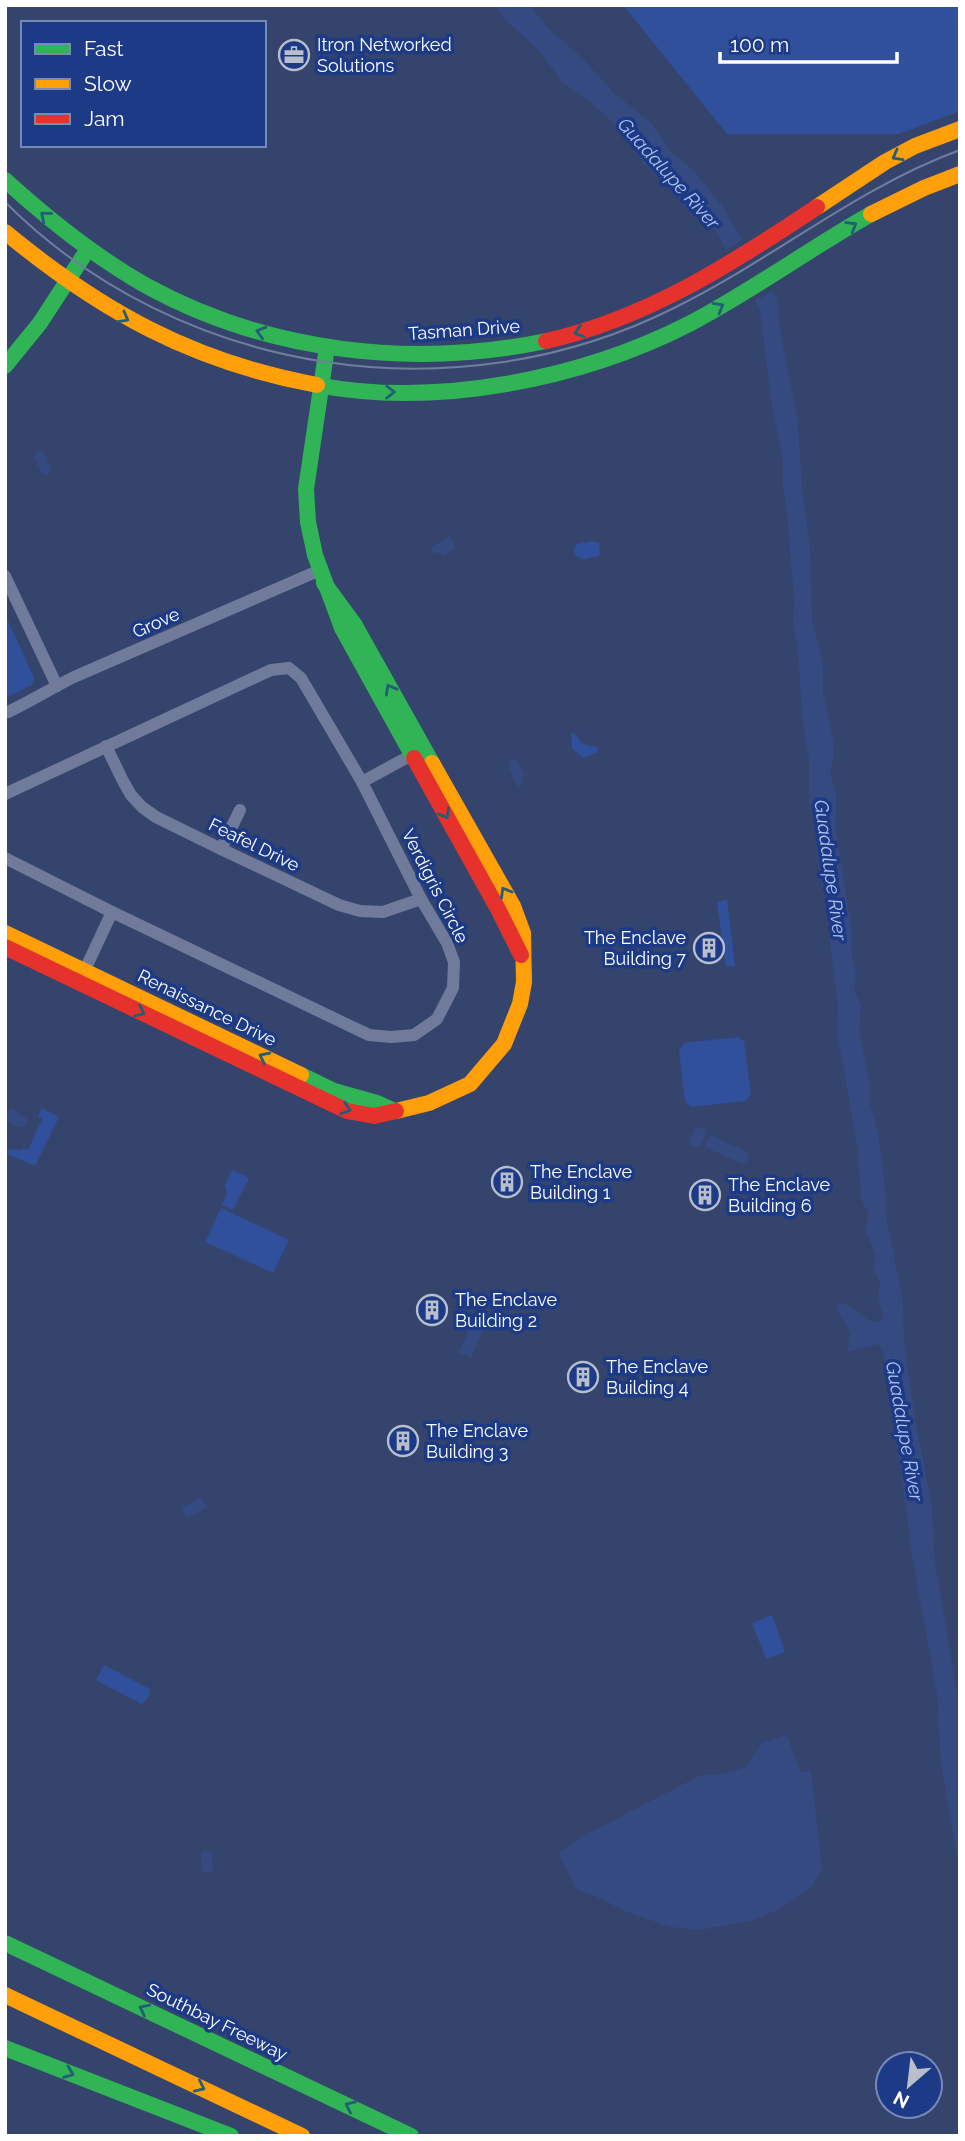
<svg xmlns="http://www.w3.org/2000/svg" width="965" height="2141" font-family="Raleway,sans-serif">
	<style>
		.green { fill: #30509c }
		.water { fill: #354a81 }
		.pier { fill: #34446d }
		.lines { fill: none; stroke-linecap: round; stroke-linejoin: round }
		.street { stroke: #707b9b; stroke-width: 12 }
		.fast { stroke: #30b455; stroke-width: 16 }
		.slow { stroke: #ff9f0a; stroke-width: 16 }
		.jam { stroke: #e5322d; stroke-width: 16 }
		.tram { stroke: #707d9b; stroke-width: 2 }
		.oneway { stroke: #225f77 }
		.labels { text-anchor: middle; stroke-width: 7; stroke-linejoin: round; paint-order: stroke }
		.poi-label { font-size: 18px; fill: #fff; stroke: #1c3a85; text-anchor: start }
		.street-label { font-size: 18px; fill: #fff; stroke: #1c3a85 }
		.water-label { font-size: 19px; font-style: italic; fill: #afc3f3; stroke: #1c3a85 }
	</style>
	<rect width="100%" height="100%" fill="#34446d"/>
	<g class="green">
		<polygon points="623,5 955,5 960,9 960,111 899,134 727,134"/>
		<polygon points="592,541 599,543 600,552 599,556 583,559 576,556 573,550 577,544"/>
		<polygon points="5,614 34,678 32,685 28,687 5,698"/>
		<polygon points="571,733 576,734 582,744 597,747 597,752 584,758 572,749"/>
		<polygon points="727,900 735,966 726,967 717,902"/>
		<polygon points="738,1037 744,1041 751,1095 745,1101 691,1107 685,1102 679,1050 685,1043"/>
		<polygon points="42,1108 59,1117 35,1166 5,1153 6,1149 21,1150 23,1148 28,1150 42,1119 38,1116"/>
		<polygon points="232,1170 249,1178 233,1210 222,1205 227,1194 225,1185"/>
		<polygon points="221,1208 289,1240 273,1273 205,1242"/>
		<polygon points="772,1615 785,1652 766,1659 752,1623"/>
		<polygon points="104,1665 150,1689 149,1692 150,1693 145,1702 141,1704 96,1680"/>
	</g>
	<g class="water">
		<polygon points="494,5 530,5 547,27 583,59 614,93 651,123 673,154 693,170 723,207 777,299 780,329 798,423 802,488 810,550 812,619 823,666 823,692 833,740 834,755 830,771 836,795 835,827 851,923 852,959 856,976 854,990 861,1005 859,1031 869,1080 870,1105 878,1133 885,1186 886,1216 903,1302 904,1342 914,1414 932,1507 935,1563 960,1709 960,1874 941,1762 937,1693 913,1561 887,1369 881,1347 878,1344 847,1352 850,1333 837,1309 839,1304 845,1303 870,1321 879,1322 884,1318 878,1299 880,1282 873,1269 876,1255 866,1233 868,1212 861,1199 858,1150 837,1031 838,1005 829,936 831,914 821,884 814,819 809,801 809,760 802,715 798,649 793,626 794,601 787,511 783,488 783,461 772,407 760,310 715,230 685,204 671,184 662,180 645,165 615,124 589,101 561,81 541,53 502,16"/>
		<polygon points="40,449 45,454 44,455 48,459 46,461 52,469 46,476 40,470 41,468 36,464 38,461 33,457"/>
		<polygon points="449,536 456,548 443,556 441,553 438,554 436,552 433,553 430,548"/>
		<polygon points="516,758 525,775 522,776 524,780 522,781 523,784 518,787 508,767 511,766 509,762"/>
		<polygon points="5,1108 10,1111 11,1108 27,1119 24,1127 14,1126 5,1121"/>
		<polygon points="701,1126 706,1133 701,1146 692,1147 691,1142 689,1140 695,1128 697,1129"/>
		<polygon points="710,1135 747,1152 749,1160 742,1164 705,1147"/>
		<polygon points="475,1316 487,1321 471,1358 457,1352 460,1350"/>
		<polygon points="201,1497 207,1507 187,1518 182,1508"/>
		<polygon points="787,1735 800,1772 811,1771 822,1868 811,1888 778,1910 750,1921 701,1930 670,1927 624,1911 604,1900 575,1888 559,1853 589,1833 701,1775 722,1774 746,1767 762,1743"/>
		<polygon points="206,1851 212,1852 213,1871 206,1873 202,1871 201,1853"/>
	</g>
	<polygon class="pier" points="745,238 775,289 752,303 723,252"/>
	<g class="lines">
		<g class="street">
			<polyline points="5,576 57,686"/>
			<path d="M8,712C31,701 52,688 74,677L320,570"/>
			<polyline points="106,746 123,781 131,795 142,807 156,817 221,849 339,905 360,911 383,912 421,899"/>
			<polyline points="362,782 417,752"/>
			<polyline points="5,794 271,670 289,668 301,678 362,782 421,899 447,943 454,962 453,988 437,1019 414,1035 391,1037 369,1035 112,912 5,858"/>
			<polyline points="221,849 240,810"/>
			<polyline points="82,976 112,912"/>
		</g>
		<g class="fast">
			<path d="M5,180C48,219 94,256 145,285C266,352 412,369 546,341"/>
			<polyline points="327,347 306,489 308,522 315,555 342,628 414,758"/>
			<polyline points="5,366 40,323 88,249"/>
			<path d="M317,385C437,408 581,379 689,324C752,291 809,249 871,214"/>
			<polyline points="324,583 354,624 432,763"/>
			<polyline points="301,1075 334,1091 377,1103 395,1111"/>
			<polyline points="5,1943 411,2136"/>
			<polyline points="5,2048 231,2136"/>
		</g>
		<g class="slow">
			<polyline points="817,207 885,162 915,146 960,129"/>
			<polyline points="871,214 924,188 960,174"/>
			<path d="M5,232C102,312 193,362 317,385"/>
			<polyline points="5,933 301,1075"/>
			<polyline points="396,1111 429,1103 470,1084 504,1044 520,1004 524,982 523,933 513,906 432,763"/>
			<polyline points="5,1995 302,2136"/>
		</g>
		<g class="jam">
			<path d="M546,341C646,319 733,263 817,207"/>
			<polyline points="414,758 498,909 521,955"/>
			<polyline points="5,947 347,1111 374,1116 396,1111"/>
		</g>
		<path class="tram" d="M5,202C179,376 455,418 674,308C772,260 856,188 960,150"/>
	</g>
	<defs><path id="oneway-chevron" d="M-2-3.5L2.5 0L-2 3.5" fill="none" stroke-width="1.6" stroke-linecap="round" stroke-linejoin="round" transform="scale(1.75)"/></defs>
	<g class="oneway">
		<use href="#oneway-chevron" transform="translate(897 156) rotate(151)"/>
		<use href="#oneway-chevron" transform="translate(45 216) rotate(-141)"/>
		<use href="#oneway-chevron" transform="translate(852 226) rotate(-31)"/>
		<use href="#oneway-chevron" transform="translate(719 307) rotate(-30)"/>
		<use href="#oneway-chevron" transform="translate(124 318) rotate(29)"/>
		<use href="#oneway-chevron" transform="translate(261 332) rotate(-164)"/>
		<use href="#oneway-chevron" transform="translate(579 332) rotate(163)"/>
		<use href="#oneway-chevron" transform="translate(390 392)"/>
		<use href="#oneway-chevron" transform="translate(390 689) rotate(-119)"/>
		<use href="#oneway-chevron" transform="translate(445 814) rotate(61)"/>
		<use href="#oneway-chevron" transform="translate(505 892) rotate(-120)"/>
		<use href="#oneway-chevron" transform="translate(140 1012) rotate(26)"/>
		<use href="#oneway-chevron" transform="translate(264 1057) rotate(-154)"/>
		<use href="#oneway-chevron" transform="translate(346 1109) rotate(18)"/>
		<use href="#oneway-chevron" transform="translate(144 2009) rotate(-154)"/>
		<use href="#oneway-chevron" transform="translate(69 2073) rotate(21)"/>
		<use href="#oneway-chevron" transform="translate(200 2087) rotate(25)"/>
		<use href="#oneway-chevron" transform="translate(350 2106) rotate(-155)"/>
	</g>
	<defs>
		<g id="office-ring" transform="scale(1.575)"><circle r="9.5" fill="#1c3a85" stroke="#b8becc" stroke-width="1.5"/><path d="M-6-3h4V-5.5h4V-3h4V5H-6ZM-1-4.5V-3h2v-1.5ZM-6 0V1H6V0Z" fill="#b8becc"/></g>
		<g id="building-ring" transform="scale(1.575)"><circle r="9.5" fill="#1c3a85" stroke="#b8becc" stroke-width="1.5"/><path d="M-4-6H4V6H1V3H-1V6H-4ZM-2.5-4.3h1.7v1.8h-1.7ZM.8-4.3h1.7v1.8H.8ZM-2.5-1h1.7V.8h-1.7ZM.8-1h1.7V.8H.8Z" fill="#b8becc"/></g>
	</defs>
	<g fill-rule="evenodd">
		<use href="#office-ring" x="294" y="55"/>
		<use href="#building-ring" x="709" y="948"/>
		<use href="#building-ring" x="507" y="1182"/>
		<use href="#building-ring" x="705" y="1195"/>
		<use href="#building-ring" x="432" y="1310"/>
		<use href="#building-ring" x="583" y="1377"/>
		<use href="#building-ring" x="403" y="1441"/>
	</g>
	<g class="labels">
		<g class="poi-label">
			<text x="317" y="51">Itron Networked<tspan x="317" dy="21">Solutions</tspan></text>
			<text x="686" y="944" text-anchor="end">The Enclave<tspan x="686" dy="21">Building 7</tspan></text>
			<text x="530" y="1178">The Enclave<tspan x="530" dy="21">Building 1</tspan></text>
			<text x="728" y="1191">The Enclave<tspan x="728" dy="21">Building 6</tspan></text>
			<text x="455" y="1306">The Enclave<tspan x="455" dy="21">Building 2</tspan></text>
			<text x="606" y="1373">The Enclave<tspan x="606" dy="21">Building 4</tspan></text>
			<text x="426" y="1437">The Enclave<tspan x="426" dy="21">Building 3</tspan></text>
		</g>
		<g class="street-label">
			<text transform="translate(464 330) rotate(-4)" y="6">Tasman Drive</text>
			<text transform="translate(156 623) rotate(-24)" y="6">Grove</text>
			<text transform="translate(254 845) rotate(26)" y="6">Feafel Drive</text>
			<text transform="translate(435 886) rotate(63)" y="6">Verdigris Circle</text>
			<text transform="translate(207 1008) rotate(26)" y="6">Renaissance Drive</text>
			<text transform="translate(217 2022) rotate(26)" y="6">Southbay Freeway</text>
		</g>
		<g class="water-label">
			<text transform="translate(669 173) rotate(48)" y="7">Guadalupe River</text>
			<text transform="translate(831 870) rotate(82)" y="7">Guadalupe River</text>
			<text transform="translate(905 1431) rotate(80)" y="7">Guadalupe River</text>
		</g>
	</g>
	<rect width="965" height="2141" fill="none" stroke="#ffffff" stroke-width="14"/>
	<rect x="21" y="21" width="245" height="126" fill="#1c3a85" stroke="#7789b6" stroke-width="2"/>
	<rect x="35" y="44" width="35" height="10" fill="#30b455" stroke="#7789b6" stroke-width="2"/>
	<text x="84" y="56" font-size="21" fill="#ffffff">Fast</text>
	<rect x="35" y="79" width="35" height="10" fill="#ff9f0a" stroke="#7789b6" stroke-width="2"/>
	<text x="84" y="91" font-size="21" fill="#ffffff">Slow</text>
	<rect x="35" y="114" width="35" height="10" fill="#e5322d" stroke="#7789b6" stroke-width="2"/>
	<text x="84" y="126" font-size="21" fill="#ffffff">Jam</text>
	<g transform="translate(909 2085) rotate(208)"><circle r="33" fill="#1c3a85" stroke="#7789b6" stroke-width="2"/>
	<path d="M0-5L12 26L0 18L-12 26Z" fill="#b8becc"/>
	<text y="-10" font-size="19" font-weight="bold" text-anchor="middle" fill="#ffffff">N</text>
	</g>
	<path d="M720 52v10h177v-10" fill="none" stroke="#ffffff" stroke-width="3.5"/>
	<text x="730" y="52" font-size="21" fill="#ffffff" stroke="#1c3a85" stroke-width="5" paint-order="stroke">100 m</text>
</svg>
